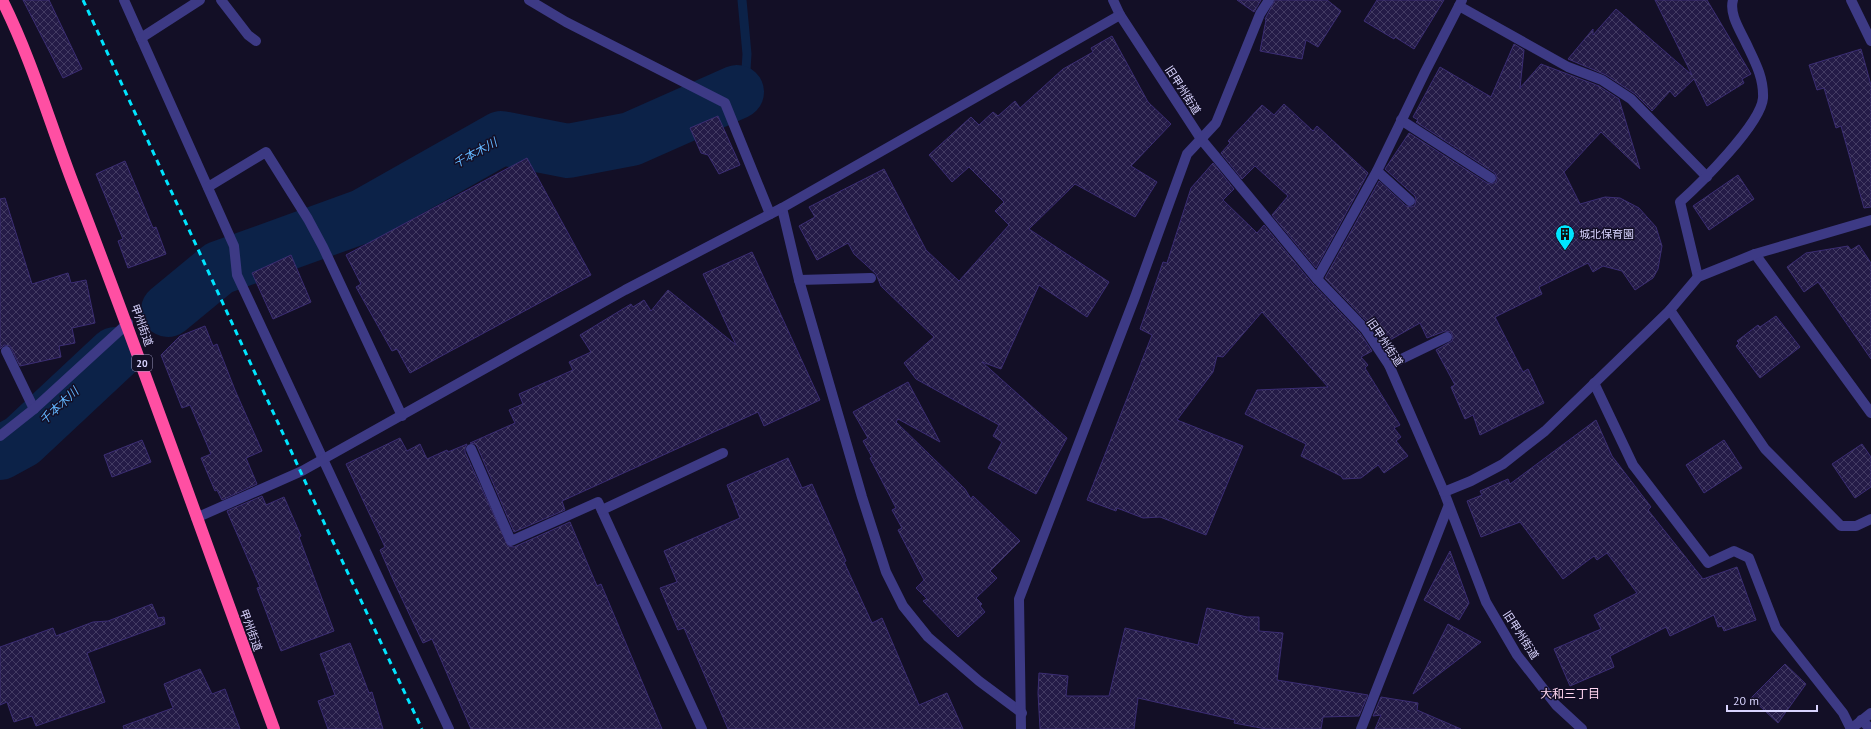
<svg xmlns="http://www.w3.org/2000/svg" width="1871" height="729" font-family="'PT Sans','Noto Sans JP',sans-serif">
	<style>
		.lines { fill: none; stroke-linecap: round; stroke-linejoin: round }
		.stream { stroke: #0c2248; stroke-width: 9 }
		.river { stroke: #0c2248; stroke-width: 54 }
		.building { fill: url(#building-cross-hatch); stroke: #3b2d73 }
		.minor { stroke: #3d3a85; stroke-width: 10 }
		.highway { stroke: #ff4fa3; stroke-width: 12 }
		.rail { stroke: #00e5ff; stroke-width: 3; stroke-dasharray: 6 5; stroke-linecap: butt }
		.labels { text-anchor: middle; stroke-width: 3; stroke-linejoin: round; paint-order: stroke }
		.shield { fill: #130f26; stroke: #9e99be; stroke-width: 1 }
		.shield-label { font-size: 10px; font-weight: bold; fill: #d9d4ff }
		.street-label { font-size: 11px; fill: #d9d4ff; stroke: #130f26 }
		.poi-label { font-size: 11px; fill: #d9d4ff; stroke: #130f26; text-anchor: start }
		.water-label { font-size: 12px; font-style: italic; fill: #62b6ff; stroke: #130f26 }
		.neighbourhood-label { font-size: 12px; fill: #ffd6f0; stroke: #130f26 }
	</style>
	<defs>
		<pattern id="building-cross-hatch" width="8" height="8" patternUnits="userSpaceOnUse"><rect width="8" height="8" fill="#241b47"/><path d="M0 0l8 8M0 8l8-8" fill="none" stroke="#433b63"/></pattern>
	</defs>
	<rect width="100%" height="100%" fill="#130f26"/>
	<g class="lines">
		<polyline class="stream" points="737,92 746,70 747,54 742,0"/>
		<g class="river">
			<polyline points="168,310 219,268 363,216 501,138 568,151 631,139 737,92"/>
			<polyline points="0,453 22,441 115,354"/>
		</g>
	</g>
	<g class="building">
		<polygon points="23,0 49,0 82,69 63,78"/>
		<polygon points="1237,0 1261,0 1254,12"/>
		<polygon points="1275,0 1327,0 1341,11 1318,47 1306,40 1302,59 1260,51 1266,20 1265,19"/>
		<polygon points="1377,0 1444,0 1414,49 1395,37 1394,39 1364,21"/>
		<polygon points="1655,0 1707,0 1751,74 1742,79 1744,83 1707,106 1694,79 1675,97 1670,91 1652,111 1635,94 1606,75 1568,59 1593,29 1593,35 1616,9 1692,75"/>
		<polygon points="1112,36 1148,102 1171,124 1131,166 1157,182 1135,217 1075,184 1029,229 1109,282 1087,317 1039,285 1001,369 982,362 1067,438 1036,494 988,468 1002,442 993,436 999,425 916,379 904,363 934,337 881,286 876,274 854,254 848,243 817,260 799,226 815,217 809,207 884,169 926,250 959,281 1009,225 995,211 1004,202 969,167 952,182 929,155 971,117 979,125 993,112 998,116 1015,101 1020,108 1063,69 1093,52 1091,48"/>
		<polygon points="1514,44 1524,50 1520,88 1541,64 1599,86 1619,99 1640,169 1601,132 1564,172 1580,204 1605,197 1620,198 1639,208 1656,227 1662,246 1658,269 1653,278 1635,290 1622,271 1603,266 1593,272 1588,263 1539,287 1542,294 1495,317 1523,372 1528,369 1544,403 1480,435 1473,415 1465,419 1451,387 1455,385 1436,350 1452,341 1453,337 1451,332 1445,331 1427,338 1420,323 1383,344 1370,325 1325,278 1379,181 1406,206 1412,207 1415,205 1416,199 1415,196 1385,169 1409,133 1487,183 1491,184 1496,182 1497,178 1495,173 1416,122 1418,120 1413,117 1440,67 1491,97"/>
		<polygon points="1861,49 1871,85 1871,207 1864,208 1841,126 1836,128 1824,88 1817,90 1809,65"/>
		<polygon points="1284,104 1313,131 1317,126 1368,173 1316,268 1272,215 1288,196 1255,166 1242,179 1221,153 1230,143 1228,141 1262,105 1274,115"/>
		<polygon points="718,116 740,165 719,174 708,155 701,153 690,128"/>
		<polygon points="527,158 591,275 410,373 397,349 392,351 356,287 361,284 346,255"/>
		<polygon points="125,161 153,228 156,227 166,254 128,268 118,241 123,239 96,174"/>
		<polygon points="1213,163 1234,189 1223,200 1257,233 1264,225 1312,283 1360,333 1372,351 1361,357 1368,365 1365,368 1400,425 1394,428 1401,437 1396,441 1408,456 1384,473 1378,465 1361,478 1343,479 1341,476 1301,456 1306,444 1245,414 1257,390 1328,387 1262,312 1223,357 1217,356 1213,372 1177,420 1243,446 1206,535 1160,517 1143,518 1117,508 1116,511 1087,500 1152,335 1140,329 1163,262 1167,263 1191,188"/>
		<polygon points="1738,175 1754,199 1709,230 1693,206"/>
		<polygon points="5,198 32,284 68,273 71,283 86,280 95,323 72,328 75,343 59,346 61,357 20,366 10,346 4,345 0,349 0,199"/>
		<polygon points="1859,245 1871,263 1871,359 1818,282 1804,292 1787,267 1806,253 1848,246 1851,250"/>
		<polygon points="752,252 820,400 764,426 758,412 562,501 565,510 514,532 477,446 475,444 470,443 515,423 509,410 523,404 519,394 573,370 569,362 591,352 580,335 631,304 633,307 644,300 651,311 668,290 736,345 703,274"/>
		<polygon points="291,255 311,302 273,319 252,273"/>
		<polygon points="1776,316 1800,347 1760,378 1736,346 1739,343 1737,341 1758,325 1760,327"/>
		<polygon points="205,326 213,346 217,344 235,390 262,451 246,458 257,484 222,500 217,490 215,491 201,458 211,454 190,405 182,408 161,355 180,336"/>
		<polygon points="908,382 940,442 898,419 896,422 965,489 971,499 973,496 1020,541 990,571 997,578 976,598 982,604 980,606 985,612 958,637 923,601 927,599 916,588 924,580 898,530 902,528 892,510 896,508 870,458 872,457 863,441 868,438 853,412"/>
		<polygon points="1596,420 1612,456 1651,507 1648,510 1703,579 1737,567 1756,620 1724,631 1722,626 1718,627 1714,615 1670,636 1666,627 1610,656 1614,667 1570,686 1554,649 1601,629 1594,615 1637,593 1607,553 1597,560 1594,556 1563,579 1520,522 1481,537 1467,501 1482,495 1480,491 1508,479 1510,484"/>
		<polygon points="400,438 407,451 420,444 427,459 447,450 448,452 467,444 465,448 465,452 508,546 514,547 570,522 597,586 601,584 662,729 471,729 432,639 423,643 395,584 380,550 385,547 346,464"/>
		<polygon points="142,440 151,462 112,477 104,455"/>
		<polygon points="1724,440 1742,468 1704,493 1686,465"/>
		<polygon points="1862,444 1871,457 1871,487 1855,498 1832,464"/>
		<polygon points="788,458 802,488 812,484 846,561 844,562 872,623 882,618 919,705 947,693 963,729 728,729 684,628 678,630 660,588 677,582 664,551 740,518 727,485"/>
		<polygon points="262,496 266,505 284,497 301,536 299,537 334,631 281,651 257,588 260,587 227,511"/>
		<polygon points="1450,551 1469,603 1459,620 1424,600"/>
		<polygon points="152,604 158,618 164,617 165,624 87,653 105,702 36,726 32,716 14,722 7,702 0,705 0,647 53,628 56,636 93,622 108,621"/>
		<polygon points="1207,608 1247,617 1259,617 1259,631 1283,633 1277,680 1368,695 1359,716 1323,717 1321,729 1266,729 1234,723 1235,720 1138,698 1134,729 1040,729 1038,693 1039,673 1068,676 1066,696 1109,696 1125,628 1198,645"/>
		<polygon points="1448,624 1481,642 1413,694"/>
		<polygon points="350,643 369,693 372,692 383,729 328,729 318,701 335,695 320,654"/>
		<polygon points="1785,664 1806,684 1778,723 1751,698"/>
		<polygon points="200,669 212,694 225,689 240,729 124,729 123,726 173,708 164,684"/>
		<polygon points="1381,697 1418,703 1417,710 1461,729 1375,729 1381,715 1373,716"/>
	</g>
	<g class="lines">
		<g class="minor">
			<polyline points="124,0 234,246 237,275 449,729"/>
			<polyline points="221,0 248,35 256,41"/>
			<polyline points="529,0 566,22 725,103 770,214"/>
			<polyline points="1113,0 1120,15 1201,139 1317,279 1365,329 1389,365 1444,492 1486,602 1517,655 1556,705 1582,729"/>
			<polyline points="1851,0 1871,41"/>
			<polyline points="1459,6 1568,67 1602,80 1631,99 1707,177"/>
			<polyline points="141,38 200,0"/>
			<polyline points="1401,120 1491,178"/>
			<polyline points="1377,171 1410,201"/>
			<polyline points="208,187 266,152 308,219 323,247 402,416"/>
			<polyline points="782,208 799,280 862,497 886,572 903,606 928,637 979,681 1022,713"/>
			<polyline points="1755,254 1871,413"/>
			<path d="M1698,277L1680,202C1700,184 1761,124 1763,98C1764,77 1754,60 1746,43C1740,30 1729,14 1733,0"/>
			<polyline points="1317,279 1377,171 1425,72 1462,0"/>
			<polyline points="799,280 871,278"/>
			<polyline points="1670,310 1765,449 1841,526 1856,526 1871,519"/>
			<polyline points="6,351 34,409"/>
			<polyline points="1389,365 1447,337"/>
			<polyline points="1594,383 1633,465 1708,563 1734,551 1749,558 1776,628 1843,713 1851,729"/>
			<polyline points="0,436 34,409 128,323"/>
			<polyline points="471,449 511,541 598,502 702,729"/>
			<polyline points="1444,492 1471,481 1503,464 1545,431 1670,310 1698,277 1755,254 1871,220"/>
			<polyline points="602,510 723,453"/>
			<polyline points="196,518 302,471 625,290 782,208 1120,15"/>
			<polyline points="1861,720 1871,729"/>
			<polyline points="1021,729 1019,599 1135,297 1187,154 1216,123 1260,14 1269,0"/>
			<polyline points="1361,729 1448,507"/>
			<polyline points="1851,729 1871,713"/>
		</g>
		<path class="highway" d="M2,0C32,60 50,124 74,186C144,366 207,548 274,729"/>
		<polyline class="rail" points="83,0 327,529 422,729"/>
	</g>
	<defs>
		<g id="building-pin" transform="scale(1)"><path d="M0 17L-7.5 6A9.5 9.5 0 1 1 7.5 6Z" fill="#00e5ff" stroke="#130f26"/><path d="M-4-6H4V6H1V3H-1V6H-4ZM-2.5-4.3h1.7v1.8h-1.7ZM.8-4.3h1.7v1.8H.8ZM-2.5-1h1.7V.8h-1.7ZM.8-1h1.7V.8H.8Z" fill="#111"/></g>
	</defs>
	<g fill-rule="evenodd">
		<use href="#building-pin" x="1565" y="234"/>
	</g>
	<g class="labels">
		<rect class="shield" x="132" y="355" width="20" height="16" rx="3"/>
		<g class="shield-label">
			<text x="142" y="367">20</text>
		</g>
		<g class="street-label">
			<text transform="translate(1183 90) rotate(57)" y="4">旧甲州街道</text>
			<text transform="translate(142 325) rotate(70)" y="4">甲州街道</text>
			<text transform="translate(1385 342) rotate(56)" y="4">旧甲州街道</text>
			<text transform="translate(251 630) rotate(70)" y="4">甲州街道</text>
			<text transform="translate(1521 635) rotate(57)" y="4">旧甲州街道</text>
		</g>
		<g class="poi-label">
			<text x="1579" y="238">城北保育園</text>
		</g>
		<g class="water-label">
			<text transform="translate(475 153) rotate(-29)" y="4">千本木川</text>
			<text transform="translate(59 406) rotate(-43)" y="4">千本木川</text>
		</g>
		<g class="neighbourhood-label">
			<text x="1570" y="698">大和三丁目</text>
		</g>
	</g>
	<path d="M1727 705v6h90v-6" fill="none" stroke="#d9d4ff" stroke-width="2"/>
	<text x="1733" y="705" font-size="12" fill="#d9d4ff" stroke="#130f26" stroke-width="3" paint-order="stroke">20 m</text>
</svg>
